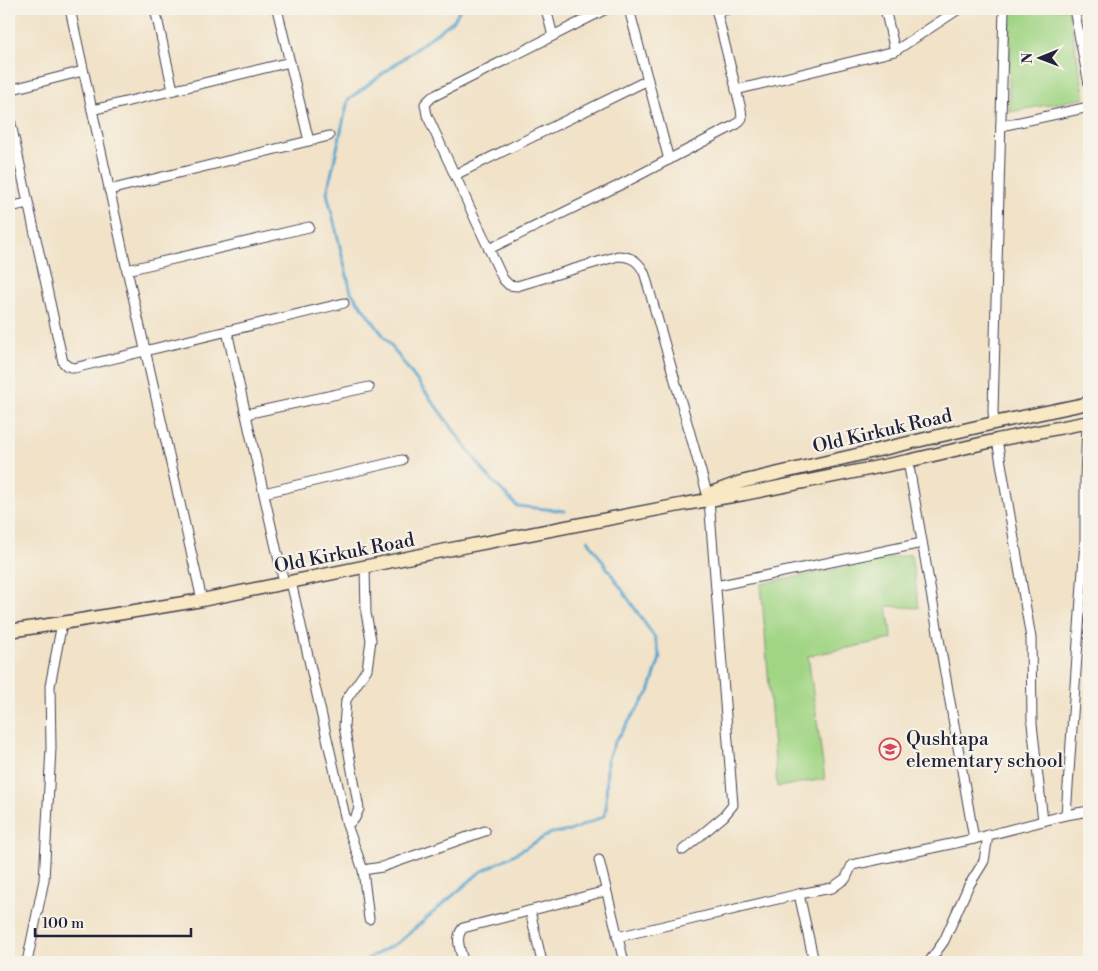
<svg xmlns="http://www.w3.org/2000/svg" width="1098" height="971" font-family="'Libre Bodoni',serif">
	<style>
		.green { fill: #a1d585; stroke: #627c60 }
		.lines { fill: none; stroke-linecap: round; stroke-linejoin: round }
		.stream { stroke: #53a4cd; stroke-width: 3 }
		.street-casing { stroke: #413f50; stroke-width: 11 }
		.secondary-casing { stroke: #413f50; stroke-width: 15 }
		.street { stroke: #fff; stroke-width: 9 }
		.secondary { stroke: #f8e8c3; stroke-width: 12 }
		.labels { text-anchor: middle; stroke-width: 4.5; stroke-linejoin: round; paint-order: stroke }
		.street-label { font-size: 19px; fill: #22223b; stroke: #f7f3e8 }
		.poi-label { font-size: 19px; fill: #22223b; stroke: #f7f3e8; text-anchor: start }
	</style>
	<rect width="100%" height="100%" fill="#f7f3e8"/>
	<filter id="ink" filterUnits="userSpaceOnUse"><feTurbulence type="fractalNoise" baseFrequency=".02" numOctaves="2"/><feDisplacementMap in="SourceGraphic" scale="10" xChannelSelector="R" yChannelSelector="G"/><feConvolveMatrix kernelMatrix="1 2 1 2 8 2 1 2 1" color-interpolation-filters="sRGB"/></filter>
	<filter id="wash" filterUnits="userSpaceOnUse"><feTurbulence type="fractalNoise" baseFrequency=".0096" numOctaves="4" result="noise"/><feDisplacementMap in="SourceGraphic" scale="20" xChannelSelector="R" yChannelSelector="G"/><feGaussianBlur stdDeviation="1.12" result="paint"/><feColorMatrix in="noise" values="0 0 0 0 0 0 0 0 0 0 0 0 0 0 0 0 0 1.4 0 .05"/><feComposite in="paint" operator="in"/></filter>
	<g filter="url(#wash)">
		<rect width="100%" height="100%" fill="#f1e2c8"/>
		<g class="green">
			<polygon points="1010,9 1068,9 1085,98 1009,112"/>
			<polygon points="911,554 919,608 887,606 892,639 808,656 825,779 777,787 761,584"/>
		</g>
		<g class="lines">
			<g class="stream">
				<polyline points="460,9 454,20 348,100 327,193 351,292 487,475 517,506 565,511"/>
				<polyline points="362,962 399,942 479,873 515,854 551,833 570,831 604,816 606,808 607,761 614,743 649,692 660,658 655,638 588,540"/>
			</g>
		</g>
	</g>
	<g filter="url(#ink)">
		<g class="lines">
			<g class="street-casing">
				<g id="street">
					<polyline points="70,9 127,270 202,600"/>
					<polyline points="155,9 173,90"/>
					<polyline points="277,9 309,141"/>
					<polyline points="546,9 553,36"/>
					<path d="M606,9L432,97L425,104L427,115L489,249L503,279L509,285L517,286L618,256C632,256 640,262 645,275L709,500L733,805L724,816L683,850"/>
					<polyline points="629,9 669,160"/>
					<polyline points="885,9 895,51"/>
					<polyline points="1074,9 1089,84"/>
					<polyline points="717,12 730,9"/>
					<polyline points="9,90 83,71"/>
					<polyline points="736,90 895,51 959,9"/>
					<polyline points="92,110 290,62"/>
					<polyline points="9,115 63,362 67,366 74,368 344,303"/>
					<polyline points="1001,126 1089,107"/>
					<polyline points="455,175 648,80"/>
					<polyline points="109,190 329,136"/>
					<polyline points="9,207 28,203"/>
					<polyline points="489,249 618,186 737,124 742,118 741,109 716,9"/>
					<polyline points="127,270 309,227"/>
					<polyline points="227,331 284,583"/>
					<polyline points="246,414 369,387"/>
					<polyline points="994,423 993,411 1004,9"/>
					<polyline points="997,440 1031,638 1032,724 1043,821"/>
					<polyline points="908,461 974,839"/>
					<polyline points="264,493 402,460"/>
					<polyline points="291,582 347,825 363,870 382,867 485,831"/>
					<polyline points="716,586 922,543"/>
					<polyline points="1066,815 1085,541 1085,480 1087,422"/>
					<polyline points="347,825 355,818 359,809 344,726 346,700 367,669 371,640 366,613 365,567"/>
					<polyline points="599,860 624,962"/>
					<polyline points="363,870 369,919"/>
					<polyline points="799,894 814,962"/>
					<polyline points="530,911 542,962"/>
					<polyline points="617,937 799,894 832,888 846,878 852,865 974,839 1066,815 1089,811"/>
					<polyline points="27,962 44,880 51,748 50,686 62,623"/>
					<path d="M463,962C461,950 454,938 463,928L606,891"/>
					<polyline points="929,962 944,941 968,887 984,861 988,835"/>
				</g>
			</g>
			<g class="secondary-casing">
				<g id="secondary">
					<polyline points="708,494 741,482 994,423 1089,403"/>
					<polyline points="9,631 62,623 202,600 431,553 685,504 744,494 908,461 997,440 1089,422"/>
				</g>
			</g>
			<use href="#street" class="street"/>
			<use href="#secondary" class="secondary"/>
		</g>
	</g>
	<defs>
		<g id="school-ring" transform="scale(1.125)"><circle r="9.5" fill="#f7f3e8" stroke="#d1495b" stroke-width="1.5"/><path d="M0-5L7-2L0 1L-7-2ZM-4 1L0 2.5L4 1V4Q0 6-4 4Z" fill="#d1495b"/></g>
	</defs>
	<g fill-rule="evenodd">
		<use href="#school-ring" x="890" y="749"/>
	</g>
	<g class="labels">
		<g class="street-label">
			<text transform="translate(882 430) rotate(-13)" y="7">Old Kirkuk Road</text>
			<text transform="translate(344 552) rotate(-11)" y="7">Old Kirkuk Road</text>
		</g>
		<g class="poi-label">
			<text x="906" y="745">Qushtapa<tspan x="906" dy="22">elementary school</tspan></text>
		</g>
	</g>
	<rect width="1098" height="971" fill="none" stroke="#f7f3e8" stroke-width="30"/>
	<g transform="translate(1040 58) rotate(269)" stroke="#f7f3e8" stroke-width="4" paint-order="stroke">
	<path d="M0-4L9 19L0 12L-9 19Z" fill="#22223b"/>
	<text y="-8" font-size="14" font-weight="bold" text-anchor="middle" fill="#22223b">N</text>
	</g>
	<path d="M35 928v8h156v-8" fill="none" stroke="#22223b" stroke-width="2.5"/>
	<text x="42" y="928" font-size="15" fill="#22223b" stroke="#f7f3e8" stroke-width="4" paint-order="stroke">100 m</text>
</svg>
